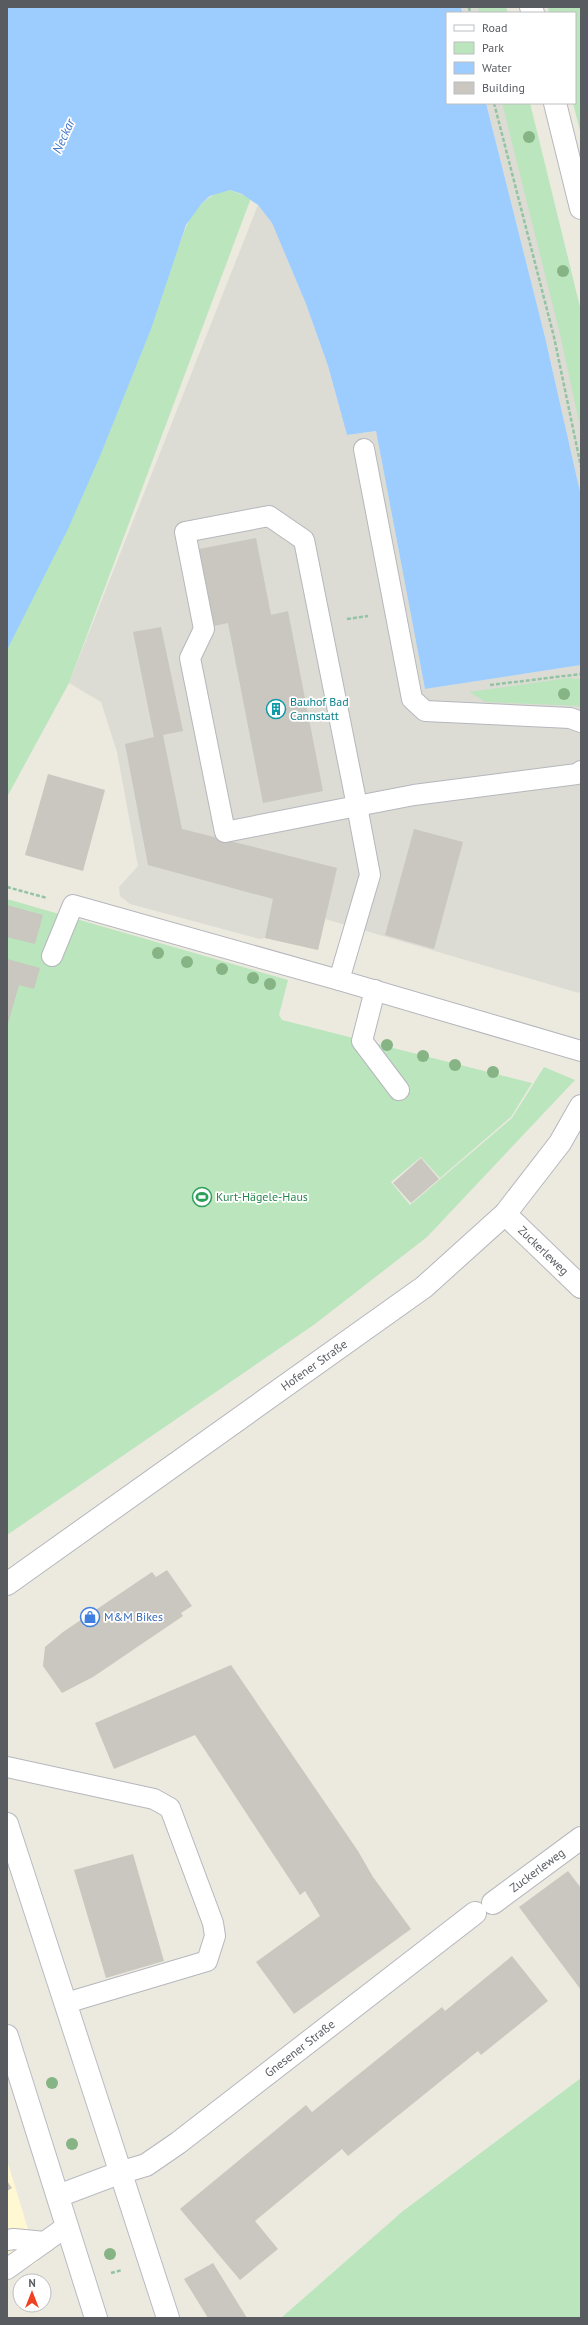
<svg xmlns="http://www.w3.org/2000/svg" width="588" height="2325" font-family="'PT Sans',sans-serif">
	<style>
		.commercial { fill: #fff8d2 }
		.industrial { fill: #dcdcd4 }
		.green { fill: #bae5bd }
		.water { fill: #9dcdff }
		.building { fill: #c9c7bf }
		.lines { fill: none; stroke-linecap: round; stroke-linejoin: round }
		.service-casing { stroke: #b5b7bd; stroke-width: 22 }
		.minor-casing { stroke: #b5b7bd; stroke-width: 24 }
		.secondary-casing { stroke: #b8bbc2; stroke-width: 24 }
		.path { stroke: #92c4a4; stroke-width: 2.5; stroke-dasharray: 4 2; stroke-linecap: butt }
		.service { stroke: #fff; stroke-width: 20 }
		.minor { stroke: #fff; stroke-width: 22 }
		.secondary { stroke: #fff; stroke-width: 22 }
		.tree { fill: #86b485 }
		.labels { text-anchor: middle; stroke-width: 3.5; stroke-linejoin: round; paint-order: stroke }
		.culture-label { font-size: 12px; fill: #0d838f; stroke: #fff; text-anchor: start }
		.leisure-label { font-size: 12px; fill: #27864d; stroke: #fff; text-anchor: start }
		.street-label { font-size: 12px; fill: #585c61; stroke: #fff }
		.shop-label { font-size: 12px; fill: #366cbe; stroke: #fff; text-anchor: start }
		.water-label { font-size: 13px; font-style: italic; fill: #3c74c6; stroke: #fff }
	</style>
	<rect width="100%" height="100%" fill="#eceadf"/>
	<polygon class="commercial" points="7,2160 38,2262 7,2279"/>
	<g class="industrial">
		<polygon points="462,7 490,7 492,13 463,13"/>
		<polygon points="486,103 514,103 581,386 581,496 545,337"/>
		<polygon points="258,205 272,223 306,304 328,366 347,435 376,431 425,689 581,665 581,991 579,993 325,919 318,950 265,938 260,939 130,904 120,896 119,887 138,866 117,752 101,702 69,683"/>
	</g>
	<g class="green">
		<polygon points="478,7 506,7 508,13 479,13"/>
		<polygon points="548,7 581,7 581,135 573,103 575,103 575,13 549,13"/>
		<polygon points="502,103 530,103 581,311 581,431 560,334"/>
		<path d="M230,190L251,198L69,683L7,797V648L173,262C185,230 192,196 230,190Z"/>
		<polygon points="568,678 581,679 581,706 486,702 469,692"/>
		<polygon points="7,899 288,980 279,1015 282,1020 532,1083 511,1117 440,1178 421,1157 391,1182 410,1205 512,1118 544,1067 575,1080 427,1237 315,1324 7,1535"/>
		<polygon points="581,2078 581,2318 281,2318 403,2211"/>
	</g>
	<polygon class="water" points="7,7 461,7 463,13 447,13 447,103 486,103 545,337 581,496 581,665 425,689 376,431 347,435 328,366 306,304 272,223 258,205 242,194 230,190 210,196 202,203 186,225 151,329 100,456 68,529 7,650"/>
	<g class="building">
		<polygon points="256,538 271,615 288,611 323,791 263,803 228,623 214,626 199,549"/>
		<polygon points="161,627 183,731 163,735 182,829 337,868 318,950 265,938 273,899 148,865 125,744 154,737 133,632"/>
		<polygon points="48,774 105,790 83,871 25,855"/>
		<polygon points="414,829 463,842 434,949 385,935"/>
		<polygon points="7,905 43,915 35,944 7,937"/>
		<polygon points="7,959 40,968 34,989 19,985 7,1027"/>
		<polygon points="421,1158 439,1179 411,1203 393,1183"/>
		<polygon points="167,1570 192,1606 181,1613 183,1616 93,1677 62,1693 43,1666 45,1647 63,1632 152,1572 156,1577"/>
		<polygon points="231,1665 358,1851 373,1877 411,1929 294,2014 256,1962 320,1916 305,1891 300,1895 195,1735 114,1769 95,1723"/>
		<polygon points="133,1854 164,1961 106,1978 74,1870"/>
		<polygon points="568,1871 581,1888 581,1990 519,1907"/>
		<polygon points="512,1956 548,2001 481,2055 478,2051 348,2156 342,2149 255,2221 278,2249 240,2280 180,2209 306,2105 312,2112 442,2007 445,2011"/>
		<polygon points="7,2181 12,2188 7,2191"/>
		<polygon points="213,2263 247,2318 208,2318 184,2279"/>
	</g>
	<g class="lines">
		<g class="service-casing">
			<g id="service">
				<polyline points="364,449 412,699 425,711 570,718 581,722"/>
				<polyline points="52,956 73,905 339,980 581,1051"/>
				<polyline points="339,980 370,875 357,806 225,832 190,658 204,629 185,532 269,516 304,540 357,806 414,795 577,774 581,771"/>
				<polyline points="375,990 362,1041 399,1090"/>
				<polyline points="7,1767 154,1799 170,1808 213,1923 215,1936 207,1961 66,2003"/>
				<polyline points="7,2240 14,2239 45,2242"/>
				<polyline points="7,2269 67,2226"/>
			</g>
		</g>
		<g class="minor-casing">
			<g id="minor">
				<polyline points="531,7 533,13"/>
				<polyline points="555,103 581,208"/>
				<path id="s1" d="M505,1214L581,1287"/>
				<path id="s2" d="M7,1584L424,1287L505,1214L560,1143L581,1106"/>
				<path id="s3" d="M493,1903L581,1838"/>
				<path id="s4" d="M119,2173L146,2165L178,2143L475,1913"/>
			</g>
		</g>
		<g class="secondary-casing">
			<g id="secondary">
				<path d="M7,1824C62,1988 113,2154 168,2318"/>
				<polyline points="7,2036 96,2318"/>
				<polyline points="58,2196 119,2173"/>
			</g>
		</g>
		<g class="path">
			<polyline points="469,7 470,13"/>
			<polyline points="494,103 554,337 581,467"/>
			<polyline points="347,619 368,616"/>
			<polyline points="490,685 581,674"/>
			<polyline points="7,887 47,898"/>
			<polyline points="111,2273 122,2270"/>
		</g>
		<use href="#service" class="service"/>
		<use href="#minor" class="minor"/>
		<use href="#secondary" class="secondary"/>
	</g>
	<g class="tree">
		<circle cx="529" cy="137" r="6"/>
		<circle cx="563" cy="271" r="6"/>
		<circle cx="564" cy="694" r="6"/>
		<circle cx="158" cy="953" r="6"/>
		<circle cx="187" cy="962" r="6"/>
		<circle cx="222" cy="969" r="6"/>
		<circle cx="253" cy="978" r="6"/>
		<circle cx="270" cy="984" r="6"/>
		<circle cx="387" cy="1045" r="6"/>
		<circle cx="423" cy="1056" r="6"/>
		<circle cx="455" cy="1065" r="6"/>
		<circle cx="493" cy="1072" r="6"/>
		<circle cx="52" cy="2083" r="6"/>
		<circle cx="72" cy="2144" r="6"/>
		<circle cx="110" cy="2254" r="6"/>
	</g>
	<defs>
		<g id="building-ring" transform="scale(1)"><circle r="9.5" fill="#fff" stroke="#0f9aa8" stroke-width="1.5"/><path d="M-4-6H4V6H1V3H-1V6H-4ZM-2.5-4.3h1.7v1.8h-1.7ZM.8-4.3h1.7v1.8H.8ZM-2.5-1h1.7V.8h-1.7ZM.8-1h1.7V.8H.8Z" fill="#0f9aa8"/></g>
		<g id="stadium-ring" transform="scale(1)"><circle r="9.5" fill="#fff" stroke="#2e9e5b" stroke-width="1.5"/><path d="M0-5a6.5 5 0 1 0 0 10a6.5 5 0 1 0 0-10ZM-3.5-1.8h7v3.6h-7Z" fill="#2e9e5b"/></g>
		<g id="shop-ring" transform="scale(1)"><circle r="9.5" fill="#fff" stroke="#3f7fe0" stroke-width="1.5"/><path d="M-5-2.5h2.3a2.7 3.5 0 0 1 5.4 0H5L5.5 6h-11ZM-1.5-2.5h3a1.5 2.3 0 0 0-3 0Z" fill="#3f7fe0"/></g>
	</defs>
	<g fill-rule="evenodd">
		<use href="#building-ring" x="276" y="709"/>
		<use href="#stadium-ring" x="202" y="1197"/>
		<use href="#shop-ring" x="90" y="1617"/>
	</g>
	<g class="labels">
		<g class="culture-label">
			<text x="290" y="706">Bauhof Bad<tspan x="290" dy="14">Cannstatt</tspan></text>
		</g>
		<g class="leisure-label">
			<text x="216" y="1201">Kurt-Hägele-Haus</text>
		</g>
		<g class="street-label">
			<text dy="4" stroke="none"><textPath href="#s1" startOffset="53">Zuckerleweg</textPath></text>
			<text dy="4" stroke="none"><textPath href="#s2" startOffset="377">Hofener Straße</textPath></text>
			<text dy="4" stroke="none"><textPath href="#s3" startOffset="55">Zuckerleweg</textPath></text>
			<text dy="4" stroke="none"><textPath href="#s4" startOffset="221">Gnesener Straße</textPath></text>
		</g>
		<g class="shop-label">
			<text x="104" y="1621">M&amp;M Bikes</text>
		</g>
		<g class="water-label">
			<text transform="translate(63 136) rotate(-66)" y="5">Neckar</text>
		</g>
	</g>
	<rect width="588" height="2325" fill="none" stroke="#585c61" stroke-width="16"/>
	<rect x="446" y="12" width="130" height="92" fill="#ffffff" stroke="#bcbec0"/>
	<rect x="454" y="25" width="20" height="6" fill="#ffffff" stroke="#bcbec0"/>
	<text x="482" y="32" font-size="12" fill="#585c61">Road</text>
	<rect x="454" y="42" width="20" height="12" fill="#bae5bd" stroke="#bcbec0"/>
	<text x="482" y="52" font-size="12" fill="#585c61">Park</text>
	<rect x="454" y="62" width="20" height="12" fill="#9dcdff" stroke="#bcbec0"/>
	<text x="482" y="72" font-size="12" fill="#585c61">Water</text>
	<rect x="454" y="82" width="20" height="12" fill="#c9c7bf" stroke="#bcbec0"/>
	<text x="482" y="92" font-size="12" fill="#585c61">Building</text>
	<g transform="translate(32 2293)"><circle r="19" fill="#ffffff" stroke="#bcbec0"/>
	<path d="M0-3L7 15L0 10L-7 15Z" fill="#ef4223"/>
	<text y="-6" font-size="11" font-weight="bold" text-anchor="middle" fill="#585c61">N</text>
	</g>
</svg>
